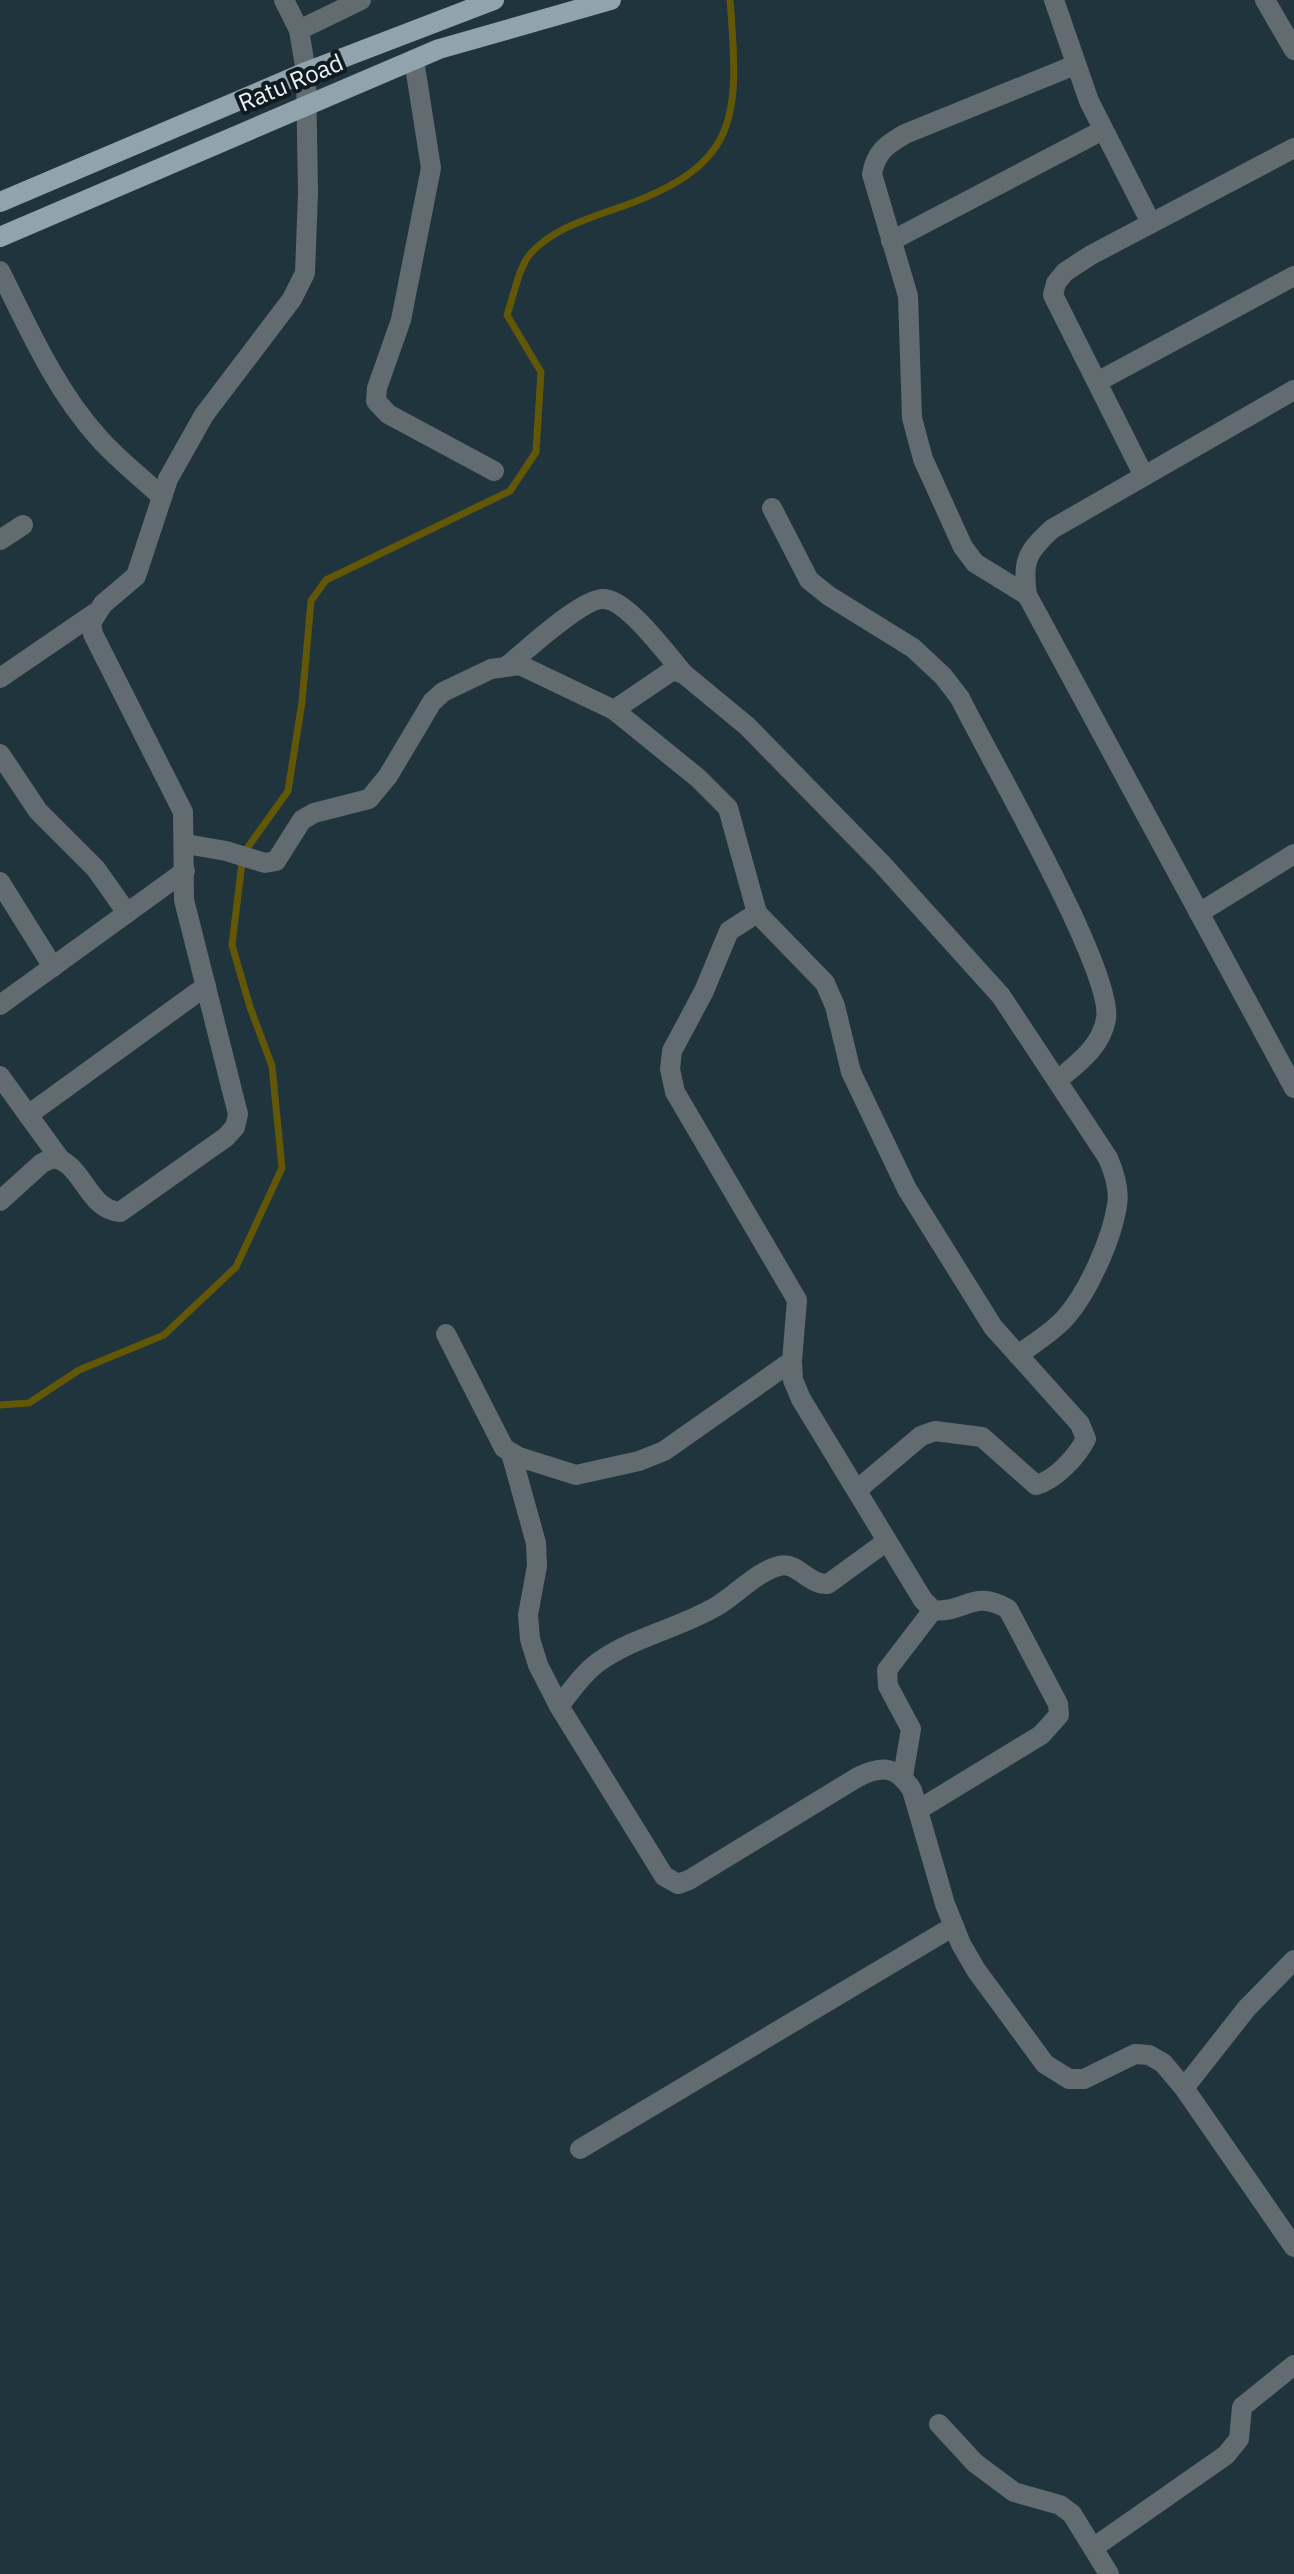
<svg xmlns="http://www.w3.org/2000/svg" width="1294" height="2574" font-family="'IBM Plex Sans',sans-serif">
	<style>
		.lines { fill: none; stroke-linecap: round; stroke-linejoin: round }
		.stream { stroke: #625607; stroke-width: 7 }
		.minor { stroke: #626b6f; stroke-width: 20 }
		.major { stroke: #91a4ae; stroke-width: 20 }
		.labels { text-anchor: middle; stroke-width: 8; stroke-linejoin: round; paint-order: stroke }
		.street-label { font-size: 24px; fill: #e7f3f9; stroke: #111a1e }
	</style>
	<rect width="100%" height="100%" fill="#20343d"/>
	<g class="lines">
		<path class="stream" d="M0,1405L29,1403L79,1370L164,1335L236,1267L282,1168L272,1066L250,1007L232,945L243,854L288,791L302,702L311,601L326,580L510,491L536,452L541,372L507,315C513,298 519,266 531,253C552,230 584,220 612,210C739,167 740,123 730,0"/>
		<g class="minor">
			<polyline points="1054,0 1089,101 1151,223"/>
			<polyline points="1265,0 1294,50"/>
			<polyline points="299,30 361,0"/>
			<polyline points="414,60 431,168 401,320 377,388 376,401 388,414 494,471"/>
			<polyline points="891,241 1103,130"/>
			<path d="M0,271C29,329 55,389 98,437C117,459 141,477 162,497"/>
			<polyline points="1097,382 1294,276"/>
			<path d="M1294,390L1052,529C1027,552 1022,561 1027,595L1294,1088"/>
			<polyline points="1144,476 1053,295 1056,283 1065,272 1091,255 1294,148"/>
			<path d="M772,508L809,580L829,596L913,648L943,676L960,698C987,754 1114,971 1106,1019C1101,1047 1078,1063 1058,1080"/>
			<polyline points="0,540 23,525"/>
			<path d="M1027,595L975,563L963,547L923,459L912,418L908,296L872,174C876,152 886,145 905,134L1075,65"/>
			<path d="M508,665C526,651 583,597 604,599C628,600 668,656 684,674"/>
			<polyline points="0,678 95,613"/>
			<path d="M614,710L698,778L728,808L757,913L825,983L835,1006L851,1072L907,1189L993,1327L1080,1424L1086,1439C1077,1456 1056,1480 1036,1485L982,1437L935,1431L921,1436L857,1490"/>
			<polyline points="0,754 38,811 96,869 127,913"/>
			<path d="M186,844L226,851L265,863L276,861L302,820L314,813L369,799L388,776L432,702L443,692L491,669L520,665L614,710L673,670L684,674L747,726L882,864L1001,996L1108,1158C1114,1172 1120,1189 1117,1205C1112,1239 1088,1292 1066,1317C1053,1332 1034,1343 1018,1355"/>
			<polyline points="0,882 53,967"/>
			<path d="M757,913L729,931L704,991L672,1051L670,1069L675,1092L797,1300L792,1361L793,1380L801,1399L923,1600L933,1610C964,1614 973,1588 1008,1609L1058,1704L1059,1715L1041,1735L918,1810"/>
			<polyline points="1199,913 1294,854"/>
			<polyline points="0,1005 185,871"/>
			<polyline points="0,1076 60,1159"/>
			<polyline points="28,1115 206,986"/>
			<path d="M0,1201L42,1163L53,1158C83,1162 87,1210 120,1212L226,1137L235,1127L238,1114L184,900L183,812L93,634L91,623L103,604L136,576L168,479L204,415L292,299L305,273L308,193L306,72L299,30L284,0"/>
			<polyline points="446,1334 504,1448 519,1457 576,1475 639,1461 664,1451 792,1361"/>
			<path d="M511,1453L536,1543L537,1566L528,1615L530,1639L538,1665L559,1706L664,1876L678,1884L689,1880L858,1777C882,1765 897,1766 912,1790L945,1904L961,1944L976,1970L1045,2064L1069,2079H1084L1135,2054L1149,2055L1163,2063L1184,2088L1294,2247"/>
			<path d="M559,1706C571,1691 584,1672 600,1661C636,1636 680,1628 717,1606C737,1594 756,1572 779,1566C797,1561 808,1585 828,1584L887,1541"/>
			<polyline points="903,1776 911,1729 888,1686 887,1670 933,1610"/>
			<polyline points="1184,2088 1247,2008 1294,1960"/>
			<polyline points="580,2149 954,1926"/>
			<polyline points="939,2424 975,2463 1014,2492 1060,2505 1072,2514 1109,2574"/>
			<polyline points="1093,2548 1226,2455 1239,2439 1242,2407 1294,2365"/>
		</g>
		<g class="major">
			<polyline points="0,202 306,72 494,0"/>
			<polyline points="0,237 439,49 611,0"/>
		</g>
	</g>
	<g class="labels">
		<g class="street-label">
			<text transform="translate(291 83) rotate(-23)" y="8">Ratu Road</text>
		</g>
	</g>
</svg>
